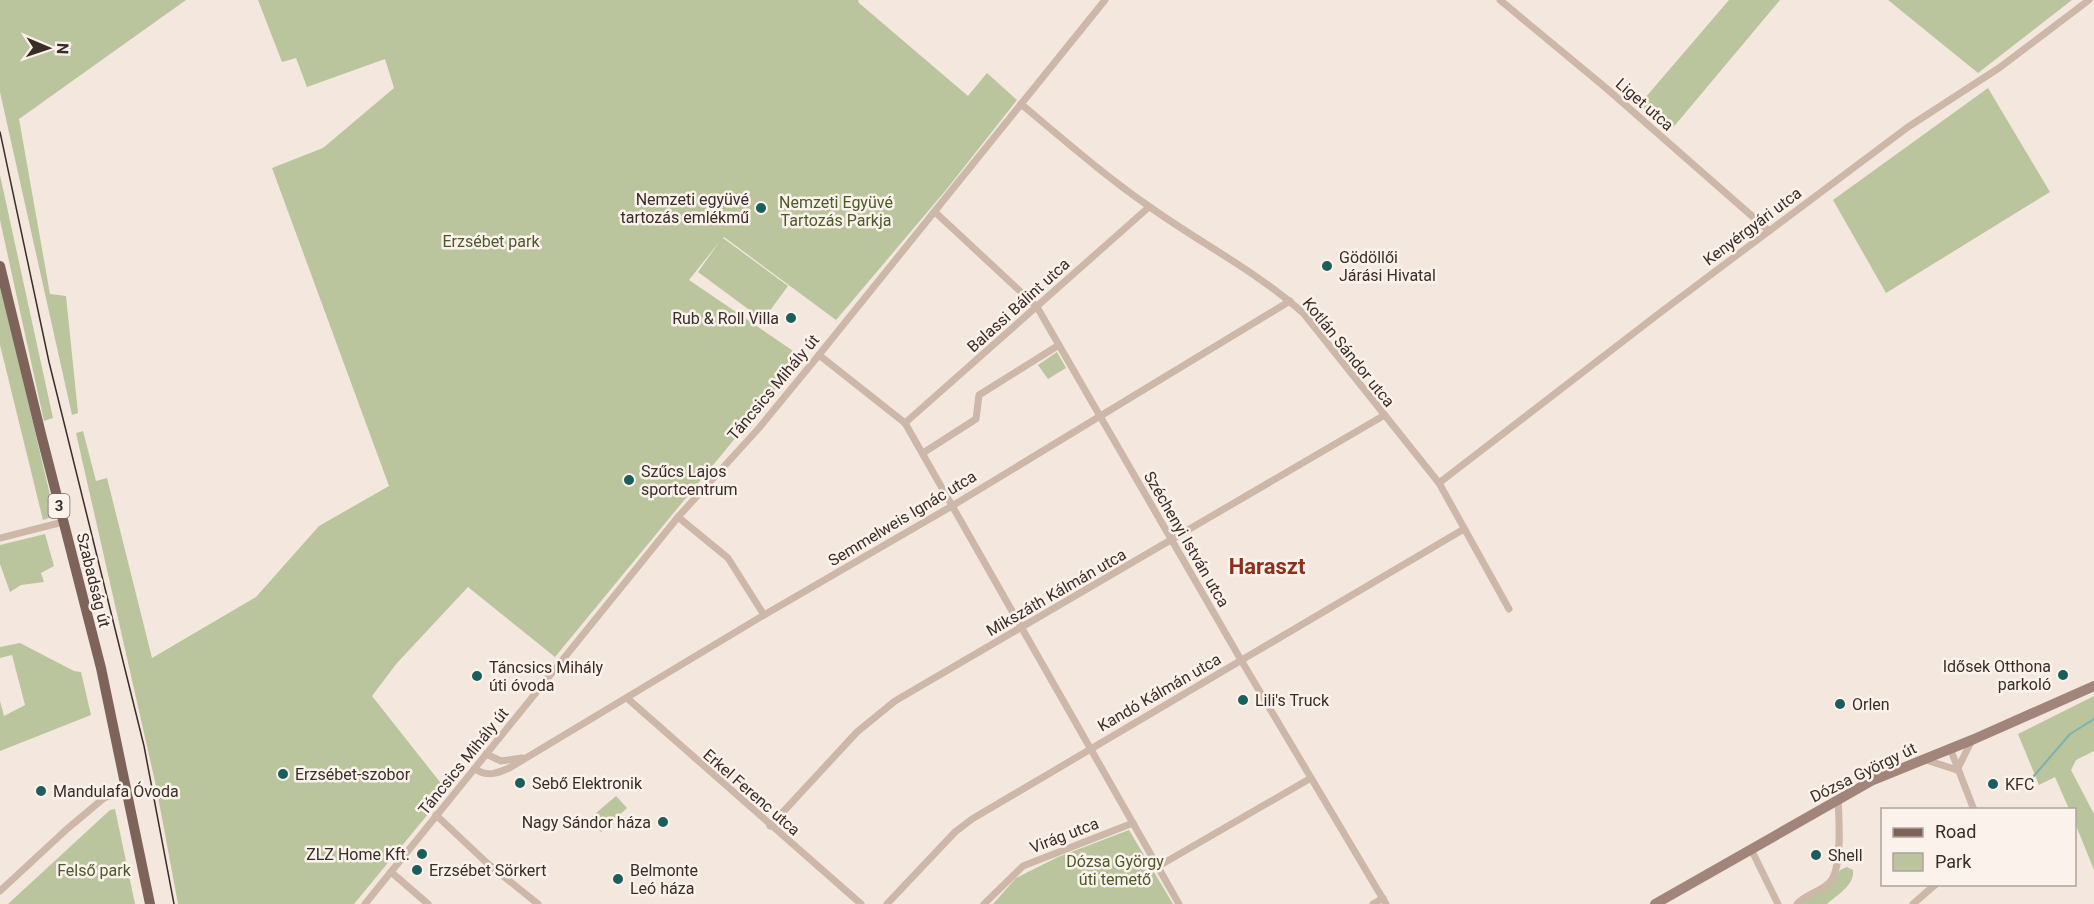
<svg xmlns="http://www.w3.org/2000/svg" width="2094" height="904" font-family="Roboto,sans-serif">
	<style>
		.green { fill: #bac49d }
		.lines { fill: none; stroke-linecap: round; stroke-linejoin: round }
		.stream { stroke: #7bb3b1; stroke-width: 2 }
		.minor { stroke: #cdb7a9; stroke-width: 7 }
		.secondary { stroke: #a1857a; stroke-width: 10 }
		.primary { stroke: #7d6359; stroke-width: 10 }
		.tram { stroke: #3a2d29; stroke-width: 1.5 }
		.poi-dot { fill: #1c5e5d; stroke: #fbf2eb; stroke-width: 2 }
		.labels { text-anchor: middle; stroke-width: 5; stroke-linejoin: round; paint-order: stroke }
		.shield { fill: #fbf2eb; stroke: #746863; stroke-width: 1.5 }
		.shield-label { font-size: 15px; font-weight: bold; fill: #3a2d29 }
		.street-label { font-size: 16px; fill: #3a2d29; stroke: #fbf2eb }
		.poi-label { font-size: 16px; fill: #3a2d29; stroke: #fbf2eb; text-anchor: start }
		.park-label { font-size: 16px; fill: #4c5a2b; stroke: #fbf2eb }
		.district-label { font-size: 22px; font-weight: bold; fill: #8e2f1d; stroke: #fbf2eb }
	</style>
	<rect width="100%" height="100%" fill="#f4e8de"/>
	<g class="green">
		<polygon points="0,0 186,0 19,119 50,294 66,296 78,413 72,415 0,92"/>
		<polygon points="258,0 858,0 859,3 968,96 987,73 1017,100 946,190 836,320 724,237 723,238 788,286 763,320 698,272 720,241 689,280 802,357 555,657 468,587 397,663 372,696 447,791 354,904 178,904 156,786 76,433 83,431 96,481 107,478 152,658 256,597 319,526 389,486 272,168 323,148 394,88 385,59 307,87 296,58 282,62"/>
		<polygon points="1729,0 1780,0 1671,130 1639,105"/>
		<polygon points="1888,0 2072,0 1978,73"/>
		<polygon points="1988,88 2050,192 1886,293 1833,200"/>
		<polygon points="0,175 53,418 44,421 0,220"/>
		<polygon points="0,284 55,516 43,520 0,345"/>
		<polygon points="1057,352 1066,368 1048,379 1038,365"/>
		<polygon points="45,534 54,566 41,573 44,582 21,585 10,592 0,564 0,545"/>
		<polygon points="20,643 74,671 81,672 91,715 0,751 0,701 4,716 25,705 12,655 0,658 0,647"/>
		<polygon points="2094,696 2094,751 2076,760 2071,770 2094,814 2094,870 2075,823 2074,810 2069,809 2055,777 2039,785 2018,734"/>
		<polygon points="616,796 627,808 601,832 589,819"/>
		<polygon points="115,809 135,904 8,904 110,810"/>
		<polygon points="1129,830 1173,904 993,904 1016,878 1058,857"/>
		<path d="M1847,867L1853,870C1855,885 1837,895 1827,904H1800L1833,883L1840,870Z"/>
	</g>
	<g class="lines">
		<polyline class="stream" points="2033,777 2070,734 2094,719"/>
		<g class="minor">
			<polyline points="1500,0 1606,88 1769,231"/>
			<path d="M1021,104C1063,139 1105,176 1150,207C1200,243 1258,272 1304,314L1439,483L1509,609"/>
			<polyline points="935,212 1037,307 1241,660 1386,904"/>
			<polyline points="819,355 905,423 1179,904"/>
			<polyline points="905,423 1149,207"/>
			<polyline points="923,453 976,419 979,395 1059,345"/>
			<polyline points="1439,483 1661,312 1908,127 1999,68 2089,0"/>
			<polyline points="678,517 728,558 764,615"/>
			<polyline points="0,538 63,522"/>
			<polyline points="627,698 861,904"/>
			<polyline points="1950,748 1974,810"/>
			<polyline points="486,754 501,761 522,758"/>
			<polyline points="1926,760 1957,770"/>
			<path d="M475,769C487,777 497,774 511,767L764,615L952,506L1290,301"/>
			<polyline points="1957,770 1972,740"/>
			<polyline points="436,815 487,863 538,904"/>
			<polyline points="770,826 857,732 895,701 1383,416"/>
			<polyline points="1751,849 1778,904"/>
			<polyline points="1157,867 1311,778"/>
			<polyline points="391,872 428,904"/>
			<polyline points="0,891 67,829 104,798 127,790"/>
			<polyline points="365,904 678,517 759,428 814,361 1105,0"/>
			<polyline points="887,904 955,832 972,819 1464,529"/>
			<polyline points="984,904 1023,866 1133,823"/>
			<polyline points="1373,904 1383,898"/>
			<path d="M1797,904C1806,894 1820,892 1829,883C1843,870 1839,818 1838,799"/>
			<polyline points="1913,904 1936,884"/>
		</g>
		<polyline class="secondary" points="1655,904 1873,780 1972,740 2094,686"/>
		<polyline class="primary" points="0,266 41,434 101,668 150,904"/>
		<polyline class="tram" points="0,132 49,362 144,746 174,904"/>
	</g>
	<g class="poi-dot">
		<circle cx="761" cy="208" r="6"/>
		<circle cx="1327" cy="266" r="6"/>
		<circle cx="791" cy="318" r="6"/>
		<circle cx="629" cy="480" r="6"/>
		<circle cx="2063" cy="675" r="6"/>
		<circle cx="477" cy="676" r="6"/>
		<circle cx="1243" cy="700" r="6"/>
		<circle cx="1840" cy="704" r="6"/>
		<circle cx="283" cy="774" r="6"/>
		<circle cx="520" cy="783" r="6"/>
		<circle cx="1993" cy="784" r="6"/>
		<circle cx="41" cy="791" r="6"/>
		<circle cx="663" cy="822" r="6"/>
		<circle cx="422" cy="854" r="6"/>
		<circle cx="1816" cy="855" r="6"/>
		<circle cx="417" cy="870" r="6"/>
		<circle cx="618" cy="879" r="6"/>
	</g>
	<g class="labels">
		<rect class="shield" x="48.5" y="494" width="21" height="24" rx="4.5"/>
		<g class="shield-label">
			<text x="59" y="511">3</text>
		</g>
		<g class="street-label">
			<text transform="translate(1645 104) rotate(41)" y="6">Liget utca</text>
			<text transform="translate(1752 226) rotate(-37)" y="6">Kenyérgyári utca</text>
			<text transform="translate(1018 305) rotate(-42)" y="6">Balassi Bálint utca</text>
			<text transform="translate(1349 352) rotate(51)" y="6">Kotlán Sándor utca</text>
			<text transform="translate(773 387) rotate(-50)" y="6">Táncsics Mihály út</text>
			<text transform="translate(902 518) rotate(-31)" y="6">Semmelweis Ignác utca</text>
			<text transform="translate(1187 539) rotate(60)" y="6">Széchenyi István utca</text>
			<text transform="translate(94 580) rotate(76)" y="6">Szabadság út</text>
			<text transform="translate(1056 592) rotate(-30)" y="6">Mikszáth Kálmán utca</text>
			<text transform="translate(1159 692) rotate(-30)" y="6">Kandó Kálmán utca</text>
			<text transform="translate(463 761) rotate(-51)" y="6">Táncsics Mihály út</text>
			<text transform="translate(1863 772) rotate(-26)" y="6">Dózsa György út</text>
			<text transform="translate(752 792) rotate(41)" y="6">Erkel Ferenc utca</text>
			<text transform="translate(1064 835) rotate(-21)" y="6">Virág utca</text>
		</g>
		<g class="poi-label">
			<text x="749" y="205" text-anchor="end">Nemzeti együvé<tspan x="749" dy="18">tartozás emlékmű</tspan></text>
			<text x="1339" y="263">Gödöllői<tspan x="1339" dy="18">Járási Hivatal</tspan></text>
			<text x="779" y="324" text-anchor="end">Rub &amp; Roll Villa</text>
			<text x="641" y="477">Szűcs Lajos<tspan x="641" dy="18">sportcentrum</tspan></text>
			<text x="2051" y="672" text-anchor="end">Idősek Otthona<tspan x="2051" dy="18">parkoló</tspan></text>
			<text x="489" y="673">Táncsics Mihály<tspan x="489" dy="18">úti óvoda</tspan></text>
			<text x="1255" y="706">Lili's Truck</text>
			<text x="1852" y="710">Orlen</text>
			<text x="295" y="780">Erzsébet-szobor</text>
			<text x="532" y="789">Sebő Elektronik</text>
			<text x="2005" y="790">KFC</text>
			<text x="53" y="797">Mandulafa Óvoda</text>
			<text x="651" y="828" text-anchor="end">Nagy Sándor háza</text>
			<text x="410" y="860" text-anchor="end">ZLZ Home Kft.</text>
			<text x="1828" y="861">Shell</text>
			<text x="429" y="876">Erzsébet Sörkert</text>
			<text x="630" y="876">Belmonte<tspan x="630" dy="18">Leó háza</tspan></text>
		</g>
		<g class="park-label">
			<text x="836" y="208">Nemzeti Együvé<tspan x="836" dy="18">Tartozás Parkja</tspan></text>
			<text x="491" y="247">Erzsébet park</text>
			<text x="1115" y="867">Dózsa György<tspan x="1115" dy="18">úti temető</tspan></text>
			<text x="94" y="876">Felső park</text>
		</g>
		<g class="district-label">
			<text x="1267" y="574">Haraszt</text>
		</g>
	</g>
	<rect x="1881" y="808" width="195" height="78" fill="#fbf2eb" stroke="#aea39d" stroke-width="1.5"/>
	<rect x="1893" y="828" width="30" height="9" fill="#7d6359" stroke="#aea39d" stroke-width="1.5"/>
	<text x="1935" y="838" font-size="18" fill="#3a2d29">Road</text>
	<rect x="1893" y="853" width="30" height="18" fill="#bac49d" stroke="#aea39d" stroke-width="1.5"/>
	<text x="1935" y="868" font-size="18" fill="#3a2d29">Park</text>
	<g transform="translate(48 48) rotate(92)" stroke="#fbf2eb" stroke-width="4.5" paint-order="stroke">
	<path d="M0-4.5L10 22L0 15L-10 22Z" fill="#3a2d29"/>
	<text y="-9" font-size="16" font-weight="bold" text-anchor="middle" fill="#3a2d29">N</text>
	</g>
</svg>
